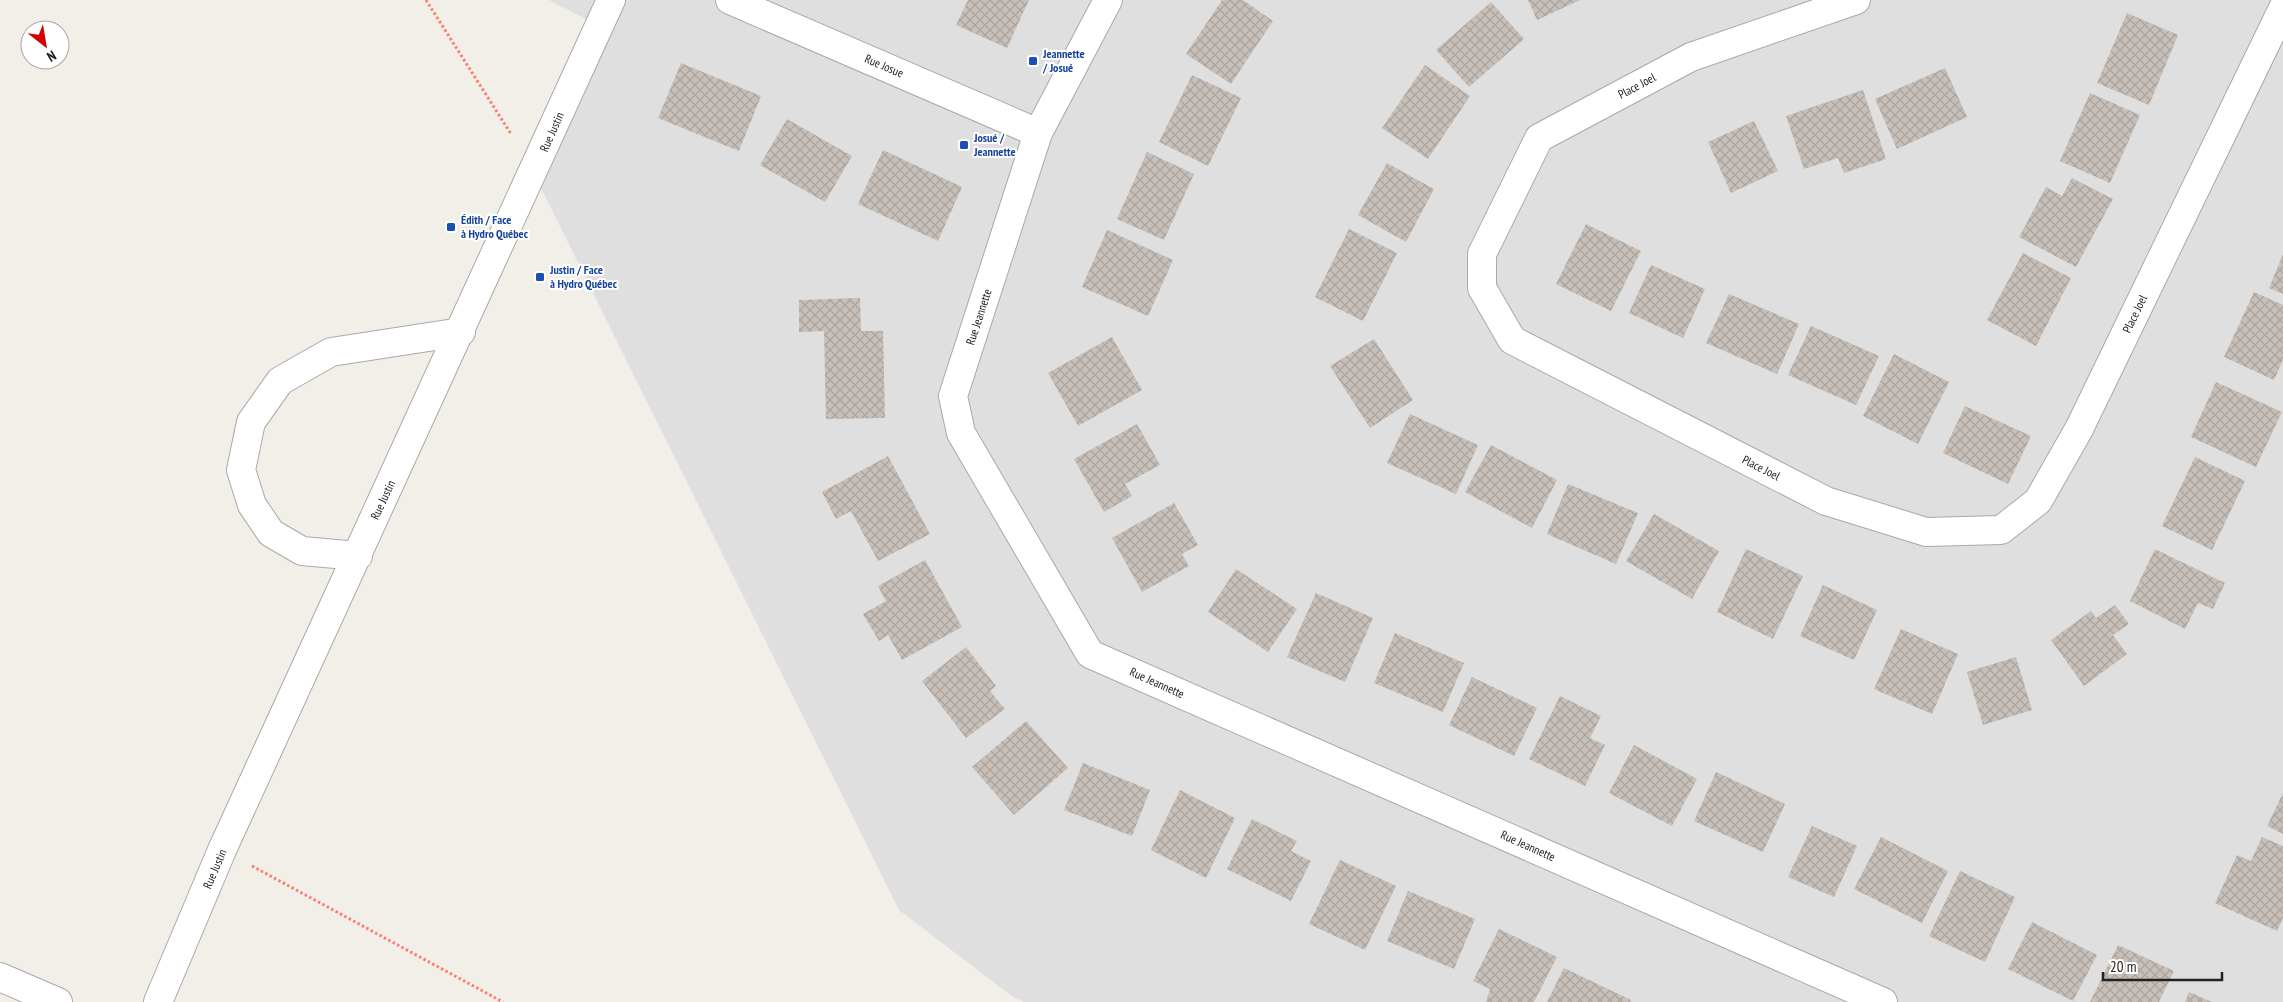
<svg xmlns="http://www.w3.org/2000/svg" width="2283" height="1002" font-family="'PT Sans Narrow',sans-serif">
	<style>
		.residential { fill: #e0dfdf }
		.building { fill: url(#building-cross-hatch) }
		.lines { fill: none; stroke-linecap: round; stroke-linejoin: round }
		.minor-casing { stroke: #a9a9a9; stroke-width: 30 }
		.path { stroke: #fa8072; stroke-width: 3; stroke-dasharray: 2.5 2.5; stroke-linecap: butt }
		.minor { stroke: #fff; stroke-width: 28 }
		.transit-dot { fill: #1a4fb4; stroke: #fff; stroke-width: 2 }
		.labels { text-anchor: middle; stroke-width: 4; stroke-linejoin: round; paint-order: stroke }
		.transit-label { font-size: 12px; font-weight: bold; fill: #164399; stroke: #fff; text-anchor: start }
		.street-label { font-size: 12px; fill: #222; stroke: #fff }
	</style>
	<defs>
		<pattern id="building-cross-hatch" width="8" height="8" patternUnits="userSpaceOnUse" patternTransform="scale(1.25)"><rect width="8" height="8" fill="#c7bfb8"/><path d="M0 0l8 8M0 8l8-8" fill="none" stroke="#aba49e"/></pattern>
	</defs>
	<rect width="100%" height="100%" fill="#f2efe9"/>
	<polygon class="residential" points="549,0 2283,0 2283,1002 1024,1002 1013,997 899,910 537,180 603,28"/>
	<g class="building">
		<polygon points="968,0 1029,0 1007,48 956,25"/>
		<polygon points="1222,0 1243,0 1273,21 1231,84 1186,54"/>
		<polygon points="1528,0 1580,0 1537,20"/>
		<polygon points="1491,2 1524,39 1469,87 1436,50"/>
		<polygon points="2127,13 2178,35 2149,105 2097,83"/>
		<polygon points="681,63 761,96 739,151 658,118"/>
		<polygon points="1425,65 1470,96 1428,159 1382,128"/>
		<polygon points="1945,68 1967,117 1897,149 1875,99"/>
		<polygon points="1192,75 1241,98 1208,166 1159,142"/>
		<polygon points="1863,90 1886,159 1844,173 1838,158 1804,169 1786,116"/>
		<polygon points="2090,93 2140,115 2110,183 2060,161"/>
		<polygon points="787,119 852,156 825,202 760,165"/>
		<polygon points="1754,121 1778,171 1731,193 1708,142"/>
		<polygon points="883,150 962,187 938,241 858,204"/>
		<polygon points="1147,152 1194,174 1164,240 1117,219"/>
		<polygon points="1387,163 1434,189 1406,242 1358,215"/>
		<polygon points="2072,178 2113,199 2076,267 2019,237 2046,187 2062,196"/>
		<polygon points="1586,224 1641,251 1611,311 1556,284"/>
		<polygon points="1349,229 1397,253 1363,321 1315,297"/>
		<polygon points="1107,230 1173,260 1148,316 1082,287"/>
		<polygon points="2023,253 2071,278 2036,346 1987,320"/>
		<polygon points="2283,254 2283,294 2269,288"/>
		<polygon points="1651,265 1705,289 1683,338 1629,313"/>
		<polygon points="2254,292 2283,305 2283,360 2274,380 2224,357"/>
		<polygon points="1729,294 1799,324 1777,374 1706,343"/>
		<polygon points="860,298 861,331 883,331 885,418 826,419 824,331 799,332 799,300"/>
		<polygon points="1811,326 1879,356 1856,405 1788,375"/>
		<polygon points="1112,337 1142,390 1078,426 1048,373"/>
		<polygon points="1374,339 1413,400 1370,428 1330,366"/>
		<polygon points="1894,354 1949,382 1918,444 1863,416"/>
		<polygon points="2216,382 2282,412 2256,467 2191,437"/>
		<polygon points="1965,406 2031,436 2008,484 1943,453"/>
		<polygon points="1410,414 1478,445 1456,494 1387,463"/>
		<polygon points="1137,424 1160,465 1125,484 1132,496 1104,512 1074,459"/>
		<polygon points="1491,445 1557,480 1532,528 1465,492"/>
		<polygon points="888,456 930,534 878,561 851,511 836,519 822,492"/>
		<polygon points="2195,457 2245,481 2212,550 2162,526"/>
		<polygon points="1568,484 1638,513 1616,564 1547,534"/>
		<polygon points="1174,503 1198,545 1182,554 1189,566 1142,592 1112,538"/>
		<polygon points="1654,514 1719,551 1692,599 1626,561"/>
		<polygon points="1746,549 1803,576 1773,639 1717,612"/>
		<polygon points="2155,549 2225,583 2213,609 2198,603 2185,629 2130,601"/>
		<polygon points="925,560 962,627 902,660 888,635 879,641 863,614 886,601 878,586"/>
		<polygon points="1236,569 1297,609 1268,652 1208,612"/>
		<polygon points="1823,585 1877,610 1854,660 1800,636"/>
		<polygon points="1316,593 1373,618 1345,682 1287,657"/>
		<polygon points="2115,605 2129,624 2113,635 2127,654 2084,686 2051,640 2091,611 2096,618"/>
		<polygon points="1901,629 1958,654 1932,714 1874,689"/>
		<polygon points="1395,633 1464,663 1443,712 1374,683"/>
		<polygon points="966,647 996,686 990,691 1005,709 966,738 922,681"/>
		<polygon points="2016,657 2032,710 1983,725 1967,672"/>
		<polygon points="1472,677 1537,708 1514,756 1449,725"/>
		<polygon points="1560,696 1601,716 1590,738 1605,745 1585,786 1529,759"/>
		<polygon points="1026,721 1068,768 1014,815 972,767"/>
		<polygon points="1634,745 1697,779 1672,826 1609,793"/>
		<polygon points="1083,763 1150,790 1132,836 1064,810"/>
		<polygon points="1716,772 1785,804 1763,852 1694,821"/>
		<polygon points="1180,790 1235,818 1206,878 1151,850"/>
		<polygon points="2283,793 2283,834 2267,826"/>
		<polygon points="1252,819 1297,841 1291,851 1311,861 1291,901 1227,869"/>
		<polygon points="1812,826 1857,846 1834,897 1788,877"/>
		<polygon points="1881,837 1948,871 1922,923 1854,889"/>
		<polygon points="2262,837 2283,846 2283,918 2277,931 2215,903 2237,855 2251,861"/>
		<polygon points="1340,860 1396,886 1365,950 1309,924"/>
		<polygon points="1960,871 2015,897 1985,962 1929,936"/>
		<polygon points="1408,891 1475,919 1454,969 1387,941"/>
		<polygon points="2032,922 2097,955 2073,1001 2008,969"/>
		<polygon points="1499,929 1557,957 1534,1002 1486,1002 1490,989 1473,981"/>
		<polygon points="2118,945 2174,971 2159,1002 2090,1002"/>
		<polygon points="1564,968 1631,1000 1630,1002 1547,1002"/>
		<polygon points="2189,992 2212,1002 2185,1002"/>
	</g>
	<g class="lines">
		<g class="minor-casing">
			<g id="minor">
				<polyline points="730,0 1038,133"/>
				<polyline points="1108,0 1038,133 953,396 961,433 1090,654 1883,1002"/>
				<polyline points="1856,0 1691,57 1539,138 1482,254 1482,288 1512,340 1826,501 1926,532 2001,530 2038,501 2079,429 2283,8"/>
				<polyline points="358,556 302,551 271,533 252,505 241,470 251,422 280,381 331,352 461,332"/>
				<polyline points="0,977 58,1002"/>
				<polyline points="158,1002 222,850 611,0"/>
			</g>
		</g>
		<g class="path">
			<polyline points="426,0 511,134"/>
			<polyline points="252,866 503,1002"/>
		</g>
		<use href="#minor" class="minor"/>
	</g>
	<g class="transit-dot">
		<rect x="1028" y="56" width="10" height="10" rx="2.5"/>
		<rect x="959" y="140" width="10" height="10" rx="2.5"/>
		<rect x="446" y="222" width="10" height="10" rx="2.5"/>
		<rect x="535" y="272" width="10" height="10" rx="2.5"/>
	</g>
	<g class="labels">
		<g class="transit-label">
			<text x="1043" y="58">Jeannette<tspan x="1043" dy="14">/ Josué</tspan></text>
			<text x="974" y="142">Josué /<tspan x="974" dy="14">Jeannette</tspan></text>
			<text x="461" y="224">Édith / Face<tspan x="461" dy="14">à Hydro Québec</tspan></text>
			<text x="550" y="274">Justin / Face<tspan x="550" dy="14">à Hydro Québec</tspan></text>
		</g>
		<g class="street-label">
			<text transform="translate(884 66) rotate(23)" y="4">Rue Josue</text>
			<text transform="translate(1637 86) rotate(-28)" y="4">Place Joel</text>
			<text transform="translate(552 132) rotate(-66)" y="4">Rue Justin</text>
			<text transform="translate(2135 314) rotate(-64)" y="4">Place Joel</text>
			<text transform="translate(979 317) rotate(-72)" y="4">Rue Jeannette</text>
			<text transform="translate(1761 468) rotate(27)" y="4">Place Joel</text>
			<text transform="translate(383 500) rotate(-65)" y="4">Rue Justin</text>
			<text transform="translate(1157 683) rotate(24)" y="4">Rue Jeannette</text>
			<text transform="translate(1528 846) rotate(24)" y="4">Rue Jeannette</text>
			<text transform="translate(215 869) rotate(-67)" y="4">Rue Justin</text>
		</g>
	</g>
	<g transform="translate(45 45) rotate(149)"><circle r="24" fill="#ffffff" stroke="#a7a7a7"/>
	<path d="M0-4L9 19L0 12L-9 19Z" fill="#d40000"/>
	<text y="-8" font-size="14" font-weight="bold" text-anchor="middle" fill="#222222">N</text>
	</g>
	<path d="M2103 972v8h119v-8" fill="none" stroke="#222222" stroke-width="2.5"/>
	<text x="2110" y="972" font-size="15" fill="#222222" stroke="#ffffff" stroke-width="4" paint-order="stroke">20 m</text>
</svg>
